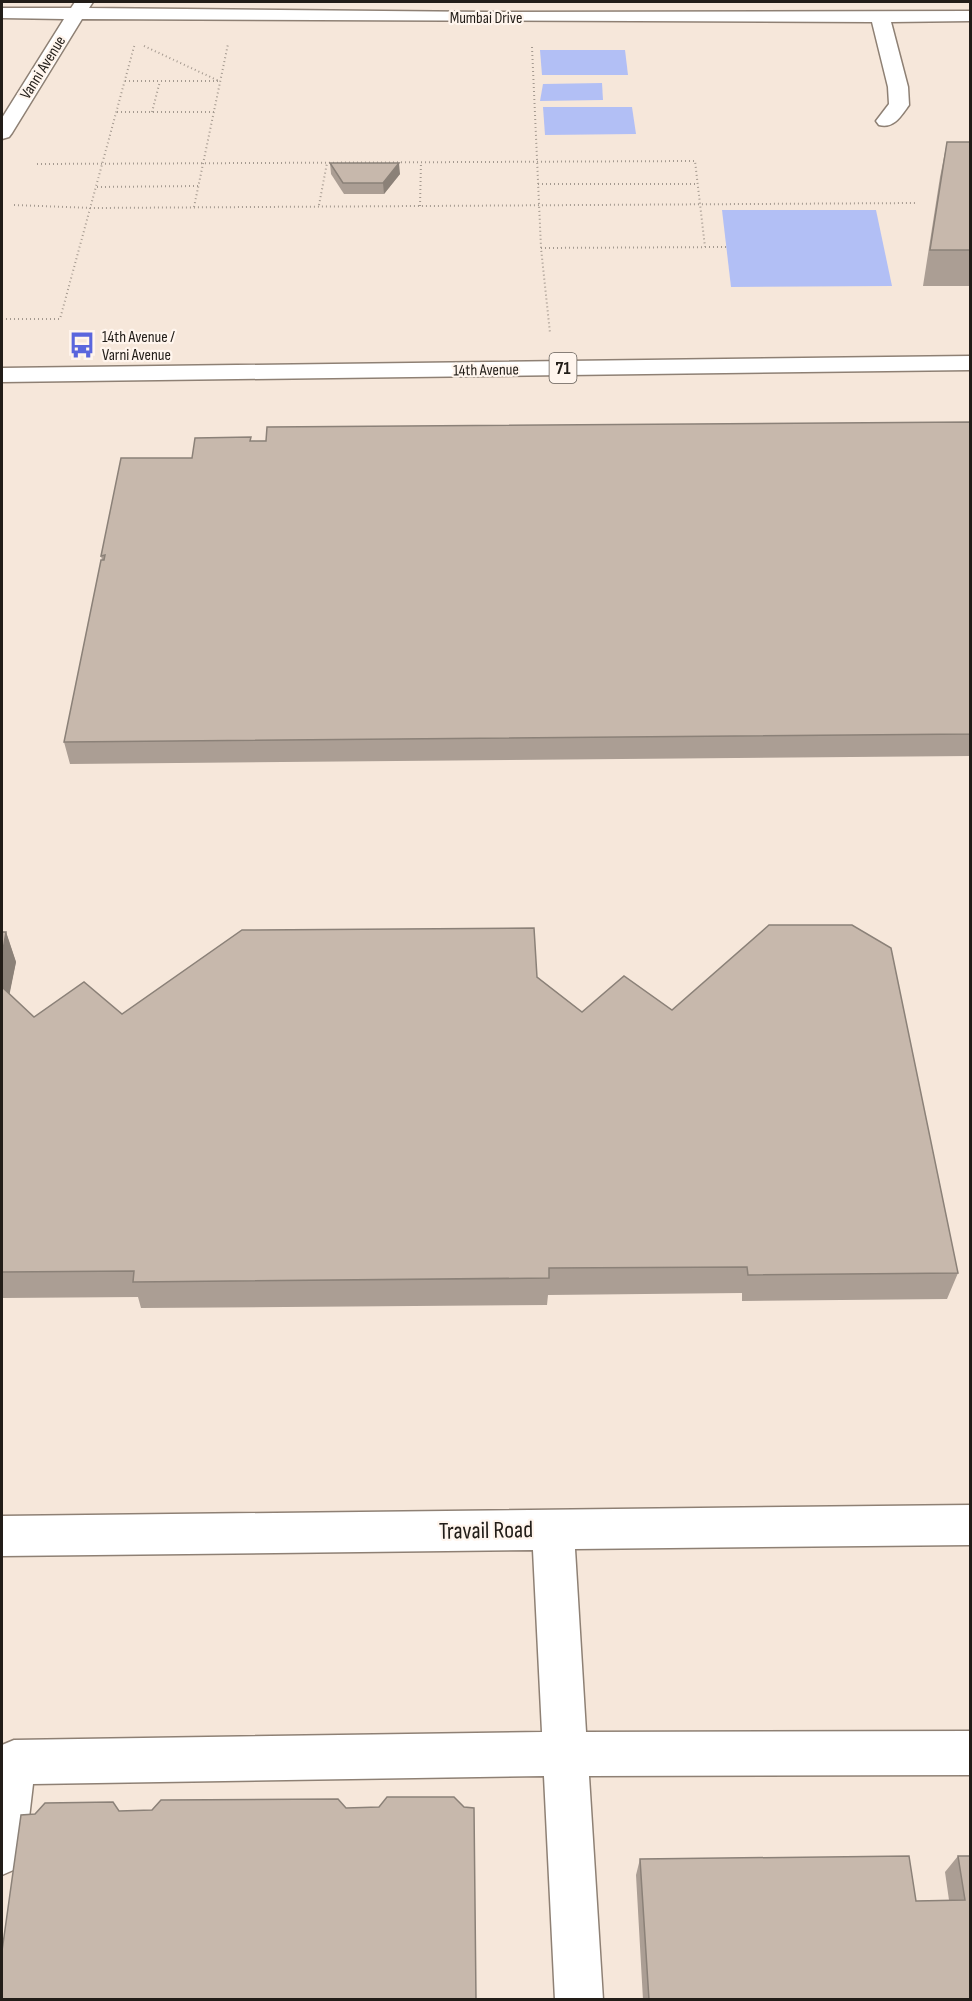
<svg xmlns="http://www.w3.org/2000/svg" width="972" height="2001" font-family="'Sofia Sans Condensed',sans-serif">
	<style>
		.green { fill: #b2bff5 }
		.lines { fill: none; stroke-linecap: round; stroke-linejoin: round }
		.minor-casing { stroke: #8e8074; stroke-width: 3 }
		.major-casing { stroke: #8e8074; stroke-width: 3 }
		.path { stroke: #a59a90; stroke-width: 2; stroke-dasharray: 1 3; stroke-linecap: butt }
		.minor { fill: #fff; fill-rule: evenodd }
		.major { fill: #fff; fill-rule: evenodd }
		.wall { fill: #ab9e94 }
		.shaded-wall { fill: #8b8178 }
		.building { fill: #c7b8ac; stroke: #8b8178; stroke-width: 1.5 }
		.labels { text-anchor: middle; stroke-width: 4.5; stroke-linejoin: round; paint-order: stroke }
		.far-street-label { font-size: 16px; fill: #221d18; stroke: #fff5ed }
		.far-poi-label { font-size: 16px; fill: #221d18; stroke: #fff5ed; text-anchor: start }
		.shield { fill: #fff5ed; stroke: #645e58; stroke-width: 1.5 }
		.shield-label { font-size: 18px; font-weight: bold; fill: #221d18 }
		.near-street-label { font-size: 24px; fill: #221d18; stroke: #fff5ed }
	</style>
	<rect width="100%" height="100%" fill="#f6e7da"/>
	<g class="green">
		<polygon points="540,50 625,50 628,75 542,75"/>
		<polygon points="602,83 603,100 540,101 543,84"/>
		<polygon points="543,107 632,107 636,134 545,135"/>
		<polygon points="722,210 876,210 892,286 731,287"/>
	</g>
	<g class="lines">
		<g class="minor-casing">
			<g id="minor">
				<path d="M75,2H93L89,8L487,12L970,11V21L891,22L908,87L909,105C901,116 894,129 879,125L876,121L889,104L888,87L872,22L82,19L12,133L9,137L2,139V118L64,19L2,18V8H71Z"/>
				<polygon points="970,1505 970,1545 575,1549 586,1732 970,1731 970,1775 589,1776 603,2000 555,2000 544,1776 33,1784 25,1852 18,1868 2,1875 2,1745 14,1740 542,1732 533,1550 2,1556 2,1516"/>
			</g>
		</g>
		<g class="major-casing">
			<polygon id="major" points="970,356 970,370 2,382 2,368"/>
		</g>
		<g class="path">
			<polyline points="144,46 219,81"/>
			<polyline points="532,47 541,248 550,333"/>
			<polyline points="125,81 220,81"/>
			<polyline points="117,112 214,112"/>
			<polyline points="152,112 160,81"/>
			<polyline points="37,164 695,161 705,247"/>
			<polyline points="538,184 698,184"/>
			<polyline points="97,187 198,186"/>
			<polyline points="14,205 92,208 916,203"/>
			<polyline points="319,205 327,163"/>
			<polyline points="420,206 421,162"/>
			<polyline points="194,207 228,44"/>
			<polyline points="541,248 726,247"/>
			<polyline points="2,319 60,319 135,43"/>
		</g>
		<use href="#minor" class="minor"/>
		<use href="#major" class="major"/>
	</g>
	<g class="wall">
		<polygon points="947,142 970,142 970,286 923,286 940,177"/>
		<polygon points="330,163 400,174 384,194 344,194 331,174"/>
		<polygon points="970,422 970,756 70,764 64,742 102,560 101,556 192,458 251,437 251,441"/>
		<polygon points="2,932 6,932 16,962 9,994 34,1017 122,1014 537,977 582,1012 958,1273 947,1299 742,1301 742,1293 548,1295 547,1305 141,1308 138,1297 2,1298"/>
		<polygon points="958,1856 970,1856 970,2000 643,2000 636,1875 640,1859 916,1901 949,1900 945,1872"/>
	</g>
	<g class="shaded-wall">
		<polygon points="399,163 400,174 384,194 383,183"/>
		<polygon points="6,932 16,962 6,1012 2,999 2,956"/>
	</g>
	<g class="building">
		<polygon points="947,142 970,142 970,250 930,250"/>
		<polygon points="330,163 399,163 383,183 343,183"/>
		<polygon points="970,422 970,734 64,742 101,560 104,560 105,555 101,556 121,458 192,458 195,438 251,437 250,441 266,441 267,427"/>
		<polygon points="769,925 852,925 891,948 958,1273 748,1275 747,1267 549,1268 549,1278 133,1282 134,1271 2,1272 2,987 34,1017 84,982 122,1014 242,930 534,928 537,977 582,1012 624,976 672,1010"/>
		<polygon points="2,932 6,932 2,956"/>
		<polygon points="387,1797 454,1797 464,1807 474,1808 476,2000 2,2000 2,1951 21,1815 35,1814 45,1803 113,1802 119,1811 152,1810 161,1800 338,1799 346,1808 379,1807"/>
		<polygon points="909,1856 916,1901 965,1900 958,1856 970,1856 970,2000 649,2000 640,1859"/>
	</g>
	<defs>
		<g id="bus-bare" transform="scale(2.07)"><path d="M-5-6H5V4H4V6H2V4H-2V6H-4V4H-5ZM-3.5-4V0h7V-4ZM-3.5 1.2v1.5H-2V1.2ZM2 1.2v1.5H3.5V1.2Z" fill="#5a66dd" stroke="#fff5ed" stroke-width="2.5" paint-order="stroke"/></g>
	</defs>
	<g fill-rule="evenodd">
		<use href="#bus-bare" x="82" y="345"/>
	</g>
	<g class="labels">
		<g class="far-street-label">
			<text x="486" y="23">Mumbai Drive</text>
			<text transform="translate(42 67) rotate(-58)" y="6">Vanni Avenue</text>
			<text transform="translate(486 369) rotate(-1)" y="6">14th Avenue</text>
		</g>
		<g class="far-poi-label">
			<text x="102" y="342">14th Avenue /<tspan x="102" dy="18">Varni Avenue</tspan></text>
		</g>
		<rect class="shield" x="549.5" y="353" width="27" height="30" rx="4.5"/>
		<g class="shield-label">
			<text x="563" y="374">71</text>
		</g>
		<g class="near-street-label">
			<text transform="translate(486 1530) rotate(-1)" y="8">Travail Road</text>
		</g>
	</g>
	<rect width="972" height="2001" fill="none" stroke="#221d18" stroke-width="6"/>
</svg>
